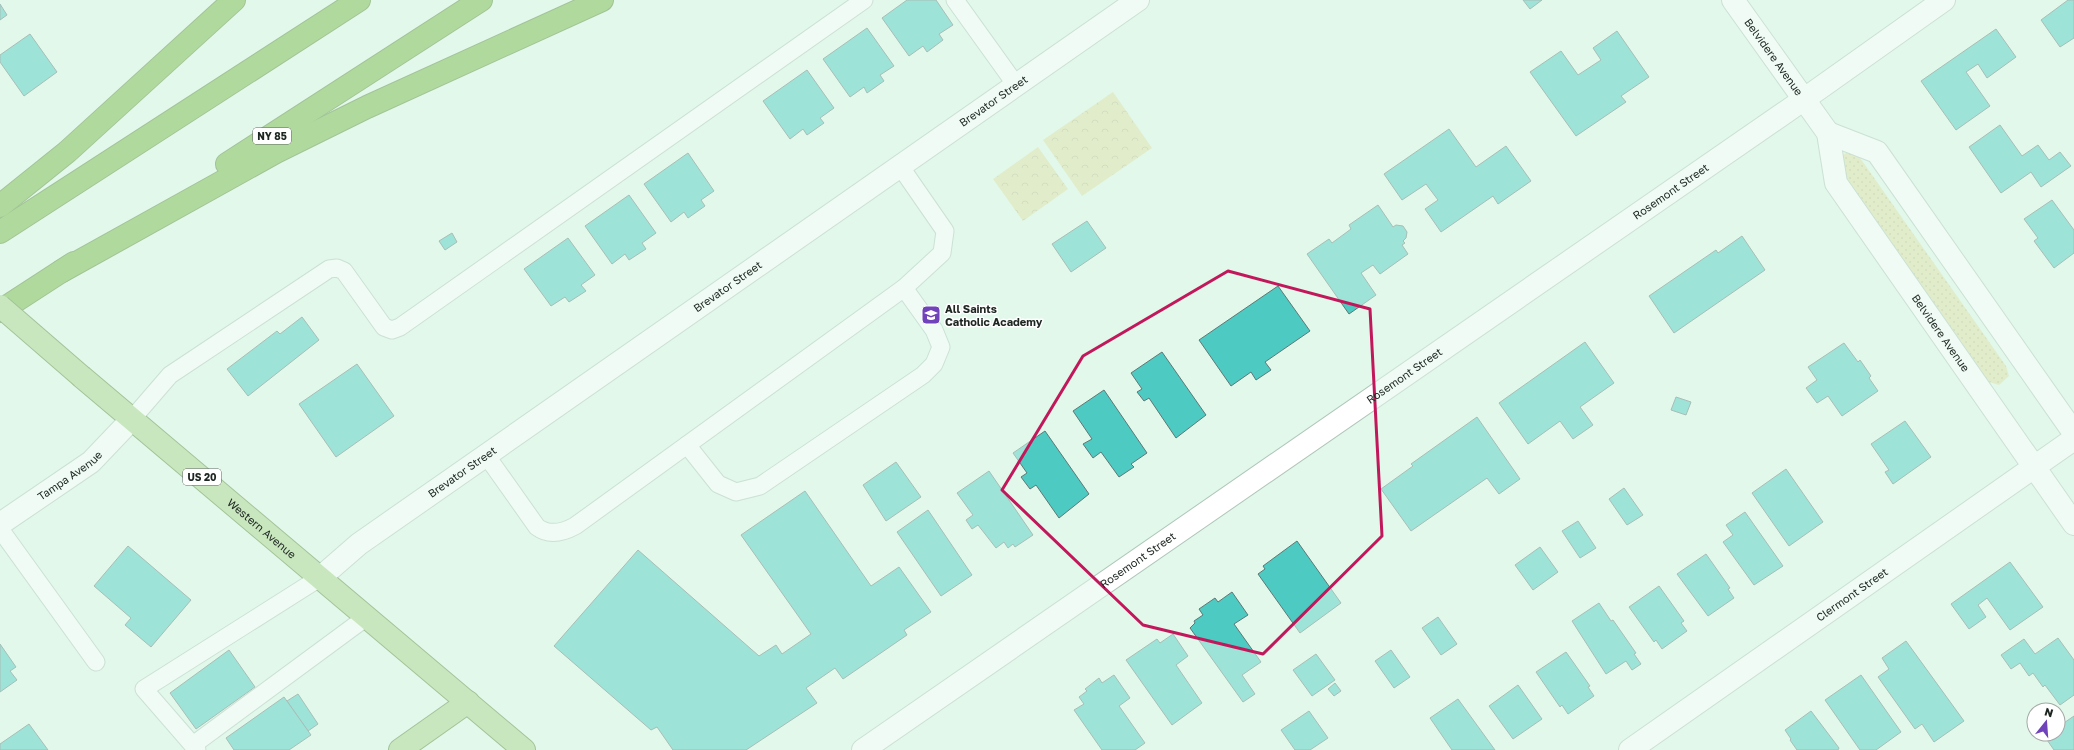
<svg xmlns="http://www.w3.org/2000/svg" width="2074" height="750" font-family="'Golos Text',sans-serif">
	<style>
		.grass { fill: url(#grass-dots) }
		.park { fill: url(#park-crowns) }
		.building { fill: #4dcac1; stroke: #5f7876 }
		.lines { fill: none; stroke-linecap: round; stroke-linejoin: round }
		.service-casing { stroke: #b0c6ba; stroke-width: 19 }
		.minor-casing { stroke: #b0c6ba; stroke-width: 24 }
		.tertiary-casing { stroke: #b0c6ba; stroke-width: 24 }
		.primary-casing { stroke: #568434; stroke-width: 24 }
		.motorway-casing { stroke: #568434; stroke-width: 24 }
		.service { stroke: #fff; stroke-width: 17 }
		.minor { stroke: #fff; stroke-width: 22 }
		.tertiary { stroke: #fff; stroke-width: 22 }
		.primary { stroke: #acd38b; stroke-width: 22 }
		.motorway { stroke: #74b63e; stroke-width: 22 }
		.primary-bridge-casing { stroke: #568434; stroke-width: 24; stroke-linecap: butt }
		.primary-bridge { stroke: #acd38b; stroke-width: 22 }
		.marked { fill: none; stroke: #c2185b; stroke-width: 3; stroke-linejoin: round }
		.labels { text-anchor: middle; stroke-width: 3; stroke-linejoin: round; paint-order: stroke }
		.shield { fill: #fff; stroke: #616764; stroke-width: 1 }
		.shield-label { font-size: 10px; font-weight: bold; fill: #1d2621 }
		.street-label { font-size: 11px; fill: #1d2621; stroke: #fff }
		.poi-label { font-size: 11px; font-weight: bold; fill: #1d2621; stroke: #fff; text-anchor: start }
	</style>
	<defs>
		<pattern id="grass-dots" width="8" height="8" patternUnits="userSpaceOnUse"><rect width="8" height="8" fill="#e1dfa3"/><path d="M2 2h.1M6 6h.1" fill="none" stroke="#c1bf8c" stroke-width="1.8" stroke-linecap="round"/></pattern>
		<pattern id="park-crowns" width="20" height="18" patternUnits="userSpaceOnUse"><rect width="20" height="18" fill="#e1dfa3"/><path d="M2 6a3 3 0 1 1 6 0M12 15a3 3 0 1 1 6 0" fill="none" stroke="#c1bf8c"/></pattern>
	</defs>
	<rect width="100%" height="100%" fill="#e1f8eb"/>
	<polygon class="grass" points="1849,151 1858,155 2006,366 2009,376 1999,385 1989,382 1839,168 1843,155"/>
	<g class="park">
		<polygon points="1113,92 1152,148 1082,196 1043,140"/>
		<polygon points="1038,147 1068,189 1023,221 993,179"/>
	</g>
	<g class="building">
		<polygon points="907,0 936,0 953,25 939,34 943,40 927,52 923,46 909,56 882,18"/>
		<polygon points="1523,0 1542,0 1530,9"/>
		<polygon points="2068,0 2074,0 2074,38 2060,47 2041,20"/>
		<polygon points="0,4 7,15 0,20"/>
		<polygon points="867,28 894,66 880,75 884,81 867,93 864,87 850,97 823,59"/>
		<polygon points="1996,29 2016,57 1987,78 1978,64 1966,72 1990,106 1956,130 1921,81"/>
		<polygon points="1617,31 1649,77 1621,96 1626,102 1576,136 1530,72 1561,51 1578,75 1601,60 1593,48"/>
		<polygon points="30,34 57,72 24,96 0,62 0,55"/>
		<polygon points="807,70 834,108 820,118 824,123 807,135 803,129 790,139 763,101"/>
		<polygon points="2000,125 2022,156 2038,145 2049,160 2060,152 2071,166 2041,187 2031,172 2001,193 1969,147"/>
		<polygon points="1449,129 1476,167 1506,146 1531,181 1498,204 1493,196 1441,232 1425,209 1438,200 1426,184 1402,200 1384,174"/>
		<polygon points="688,153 714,191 701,200 705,206 688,218 684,212 671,222 644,184"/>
		<polygon points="629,195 656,233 642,243 646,249 629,260 625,254 612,264 585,226"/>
		<polygon points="2052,200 2074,230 2074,253 2054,268 2034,241 2038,238 2024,219"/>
		<polygon points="1378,205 1393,227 1396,225 1403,226 1407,232 1406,238 1403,241 1405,243 1402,245 1408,254 1380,274 1373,265 1361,273 1376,295 1349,314 1307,254 1329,239 1332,243 1351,229 1349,225"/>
		<polygon points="1087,221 1106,248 1071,272 1052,244"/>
		<polygon points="452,233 457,242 445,250 439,241"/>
		<polygon points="1742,236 1765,270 1674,333 1649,296 1716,250 1718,253"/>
		<polygon points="568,238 595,275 581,285 586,291 569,302 565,297 551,306 524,269"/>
		<polygon points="1278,286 1310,331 1265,362 1271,370 1256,380 1251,372 1231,386 1199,340"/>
		<polygon points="302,317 319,340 248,396 227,369 277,331 280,334"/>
		<polygon points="1585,342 1614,383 1580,407 1593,425 1573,439 1560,421 1528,444 1499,403"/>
		<polygon points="1844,343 1858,362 1860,360 1871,376 1869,378 1878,391 1842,416 1828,396 1817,403 1806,388 1817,380 1808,367"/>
		<polygon points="1162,352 1206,415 1176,438 1149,398 1144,401 1137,392 1142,389 1131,373"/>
		<polygon points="357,364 394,416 336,457 299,404"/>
		<polygon points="1104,390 1147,453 1131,464 1134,467 1119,477 1101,452 1093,458 1083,444 1092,439 1073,411"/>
		<polygon points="1676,397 1691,402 1686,415 1671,410"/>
		<polygon points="1477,417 1520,479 1499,494 1487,478 1411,531 1381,489 1413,466 1411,464"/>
		<polygon points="1905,421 1931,457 1893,484 1885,472 1889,470 1871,444"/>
		<polygon points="1045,431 1089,494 1059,518 1036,485 1030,489 1021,477 1027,473 1013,453"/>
		<polygon points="896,462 921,497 886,521 863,485"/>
		<polygon points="1786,469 1823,522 1789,546 1752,493"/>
		<polygon points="989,471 1033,535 1015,547 1013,544 1008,548 1004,542 996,548 978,525 972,529 966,520 973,515 957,493"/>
		<polygon points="1624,488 1643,515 1627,525 1609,499"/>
		<polygon points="805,491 871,586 899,567 931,612 904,630 907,635 843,679 835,668 806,688 817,703 746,750 673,750 657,727 651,730 554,646 638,550 759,656 776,645 782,654 811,634 741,535"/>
		<polygon points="928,510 972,575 941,596 897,532"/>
		<polygon points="1745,512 1783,566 1754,585 1723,542 1733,535 1726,525"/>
		<polygon points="1578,521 1596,548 1580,558 1562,531"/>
		<polygon points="1297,541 1341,603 1300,633 1258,574 1265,569 1263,566"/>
		<polygon points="128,546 191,600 151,647 125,625 131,618 94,586"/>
		<polygon points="1540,547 1558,572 1533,590 1515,565"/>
		<polygon points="1706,554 1730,588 1728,589 1734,598 1708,616 1677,574"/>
		<polygon points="2010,562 2043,607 2010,630 1987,598 1978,605 1986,617 1969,629 1951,604"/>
		<polygon points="1659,586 1684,621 1681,623 1687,631 1662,649 1656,640 1654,642 1629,607"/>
		<polygon points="1232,592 1248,615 1234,624 1261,662 1242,675 1255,694 1243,702 1190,628 1195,623 1194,621 1203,615 1199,609 1215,598 1218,602"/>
		<polygon points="1599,603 1611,621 1613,620 1636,653 1634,654 1641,664 1632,670 1626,661 1606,674 1572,621"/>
		<polygon points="1438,617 1457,644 1441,655 1422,628"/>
		<polygon points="1173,634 1188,656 1176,665 1202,703 1172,725 1126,660 1157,639 1160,643"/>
		<polygon points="2058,638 2074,660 2074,695 2060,705 2045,685 2043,687 2033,673 2029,676 2020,663 2011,669 2001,655 2024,639 2035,654"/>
		<polygon points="1906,641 1964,721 1934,742 1922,724 1915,729 1878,677 1889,669 1882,658"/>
		<polygon points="0,644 16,667 10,671 17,680 0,692"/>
		<polygon points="229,650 255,687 196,729 170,693"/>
		<polygon points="1391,650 1410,677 1394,688 1375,661"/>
		<polygon points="1566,652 1590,686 1588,687 1594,696 1568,714 1562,705 1560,707 1536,672"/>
		<polygon points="1316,654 1335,680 1312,696 1293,670"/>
		<polygon points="1114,675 1130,698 1119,706 1145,743 1135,750 1102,750 1074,710 1084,704 1079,697 1087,691 1085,689 1099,678 1102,683"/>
		<polygon points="1861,675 1901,732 1876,750 1860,750 1825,700"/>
		<polygon points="1335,683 1341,691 1334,696 1328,689"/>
		<polygon points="1518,685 1542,719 1513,739 1489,706"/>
		<polygon points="298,694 318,724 308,731 287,701"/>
		<polygon points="284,697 311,735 289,750 234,750 226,738"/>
		<polygon points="1458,699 1495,750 1452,750 1430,718"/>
		<polygon points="1309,711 1328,738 1310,750 1295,750 1281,730"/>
		<polygon points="1811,711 1839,748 1838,750 1797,750 1790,740 1791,739 1785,730"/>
		<polygon points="2074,716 2074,750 2054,750 2045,737 2049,734 2058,734 2058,727"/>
		<polygon points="29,724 48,750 0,750 0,744"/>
	</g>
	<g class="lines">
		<g class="service-casing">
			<g id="service">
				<polyline points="955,0 1016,85"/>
				<polyline points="132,419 170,375 329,269 337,268 344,271 384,327 392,330 400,327 864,0"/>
				<polyline points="687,445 718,484 736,492 760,486 923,375 934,364 941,347 934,330 904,288"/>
				<path d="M486,455L537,527C549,536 562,533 575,526L904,288L942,253L945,231L900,166"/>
				<polyline points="0,529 96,662"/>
				<polyline points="193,745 368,616"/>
				<polyline points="197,750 144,689 321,577"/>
			</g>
		</g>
		<g class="minor-casing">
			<g id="minor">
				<path id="s1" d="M1733,0L1828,133L1836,183L2074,524"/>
				<polyline points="1828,133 1877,152 2074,433"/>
				<path id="s2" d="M0,524L91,462L132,419"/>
				<path id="s3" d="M863,750L1803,100L1944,0"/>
				<path id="s4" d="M1630,750L2074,439"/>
			</g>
		</g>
		<g class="tertiary-casing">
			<g id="tertiary">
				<path id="s5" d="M321,577L359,544L1138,0"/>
			</g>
		</g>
		<g class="primary-casing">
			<g id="primary">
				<path id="s6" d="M82,377L524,750"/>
				<polyline points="400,750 468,702"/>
			</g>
		</g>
		<g class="motorway-casing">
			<g id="motorway">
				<polyline points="227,164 481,0"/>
				<polyline points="0,206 67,152 234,0"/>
				<polyline points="0,232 359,0"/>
				<polyline points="62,271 276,152 367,107 602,0"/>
				<polyline points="0,311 74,263"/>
			</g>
		</g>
		<use href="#service" class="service"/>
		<use href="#minor" class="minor"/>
		<use href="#tertiary" class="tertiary"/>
		<use href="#primary" class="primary"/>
		<use href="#motorway" class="motorway"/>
		<g class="primary-bridge-casing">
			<polyline id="primary-bridge" points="0,306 82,377"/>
		</g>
		<use href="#primary-bridge" class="primary-bridge"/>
	</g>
	<path d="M0 0H2074V750H0ZM1228,271L1370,309L1382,536L1263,654L1143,625L1002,490L1083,356Z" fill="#e1f8eb" fill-opacity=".55" fill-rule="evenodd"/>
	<path class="marked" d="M1228,271L1370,309L1382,536L1263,654L1143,625L1002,490L1083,356Z"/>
	<defs>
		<g id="school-square" transform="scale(1)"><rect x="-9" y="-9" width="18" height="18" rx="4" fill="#7143bb" stroke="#fff"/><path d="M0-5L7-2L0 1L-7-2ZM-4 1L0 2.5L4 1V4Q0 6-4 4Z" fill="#fff"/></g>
	</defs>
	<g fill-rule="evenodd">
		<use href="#school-square" x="931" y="315"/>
	</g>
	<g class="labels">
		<g class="shield">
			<rect x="253" y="128" width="38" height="16" rx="3"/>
			<rect x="183" y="469" width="38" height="16" rx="3"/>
		</g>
		<g class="shield-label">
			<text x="272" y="140">NY 85</text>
			<text x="202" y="481">US 20</text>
		</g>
		<g class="street-label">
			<text dy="4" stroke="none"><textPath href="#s1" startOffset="70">Belvidere Avenue</textPath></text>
			<text dy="4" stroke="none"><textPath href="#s5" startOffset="824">Brevator Street</textPath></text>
			<text dy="4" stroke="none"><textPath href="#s3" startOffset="982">Rosemont Street</textPath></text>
			<text dy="4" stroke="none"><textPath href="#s5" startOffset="500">Brevator Street</textPath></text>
			<text dy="4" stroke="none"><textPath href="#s1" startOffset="397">Belvidere Avenue</textPath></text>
			<text dy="4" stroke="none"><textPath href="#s3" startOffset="658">Rosemont Street</textPath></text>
			<text dy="4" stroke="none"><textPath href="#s5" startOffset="176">Brevator Street</textPath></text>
			<text dy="4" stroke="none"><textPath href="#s2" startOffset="85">Tampa Avenue</textPath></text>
			<text dy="4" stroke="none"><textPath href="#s6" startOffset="235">Western Avenue</textPath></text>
			<text dy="4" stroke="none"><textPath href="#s3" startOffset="334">Rosemont Street</textPath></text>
			<text dy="4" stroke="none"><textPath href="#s4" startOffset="271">Clermont Street</textPath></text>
		</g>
		<g class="poi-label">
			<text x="945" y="313">All Saints<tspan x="945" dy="13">Catholic Academy</tspan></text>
		</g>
	</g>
	<g transform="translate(2046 722) rotate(17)"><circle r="19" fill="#ffffff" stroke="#a5a8a6"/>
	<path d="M0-3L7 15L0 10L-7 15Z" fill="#7143bb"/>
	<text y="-6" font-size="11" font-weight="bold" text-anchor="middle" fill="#1d2621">N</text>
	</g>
</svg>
